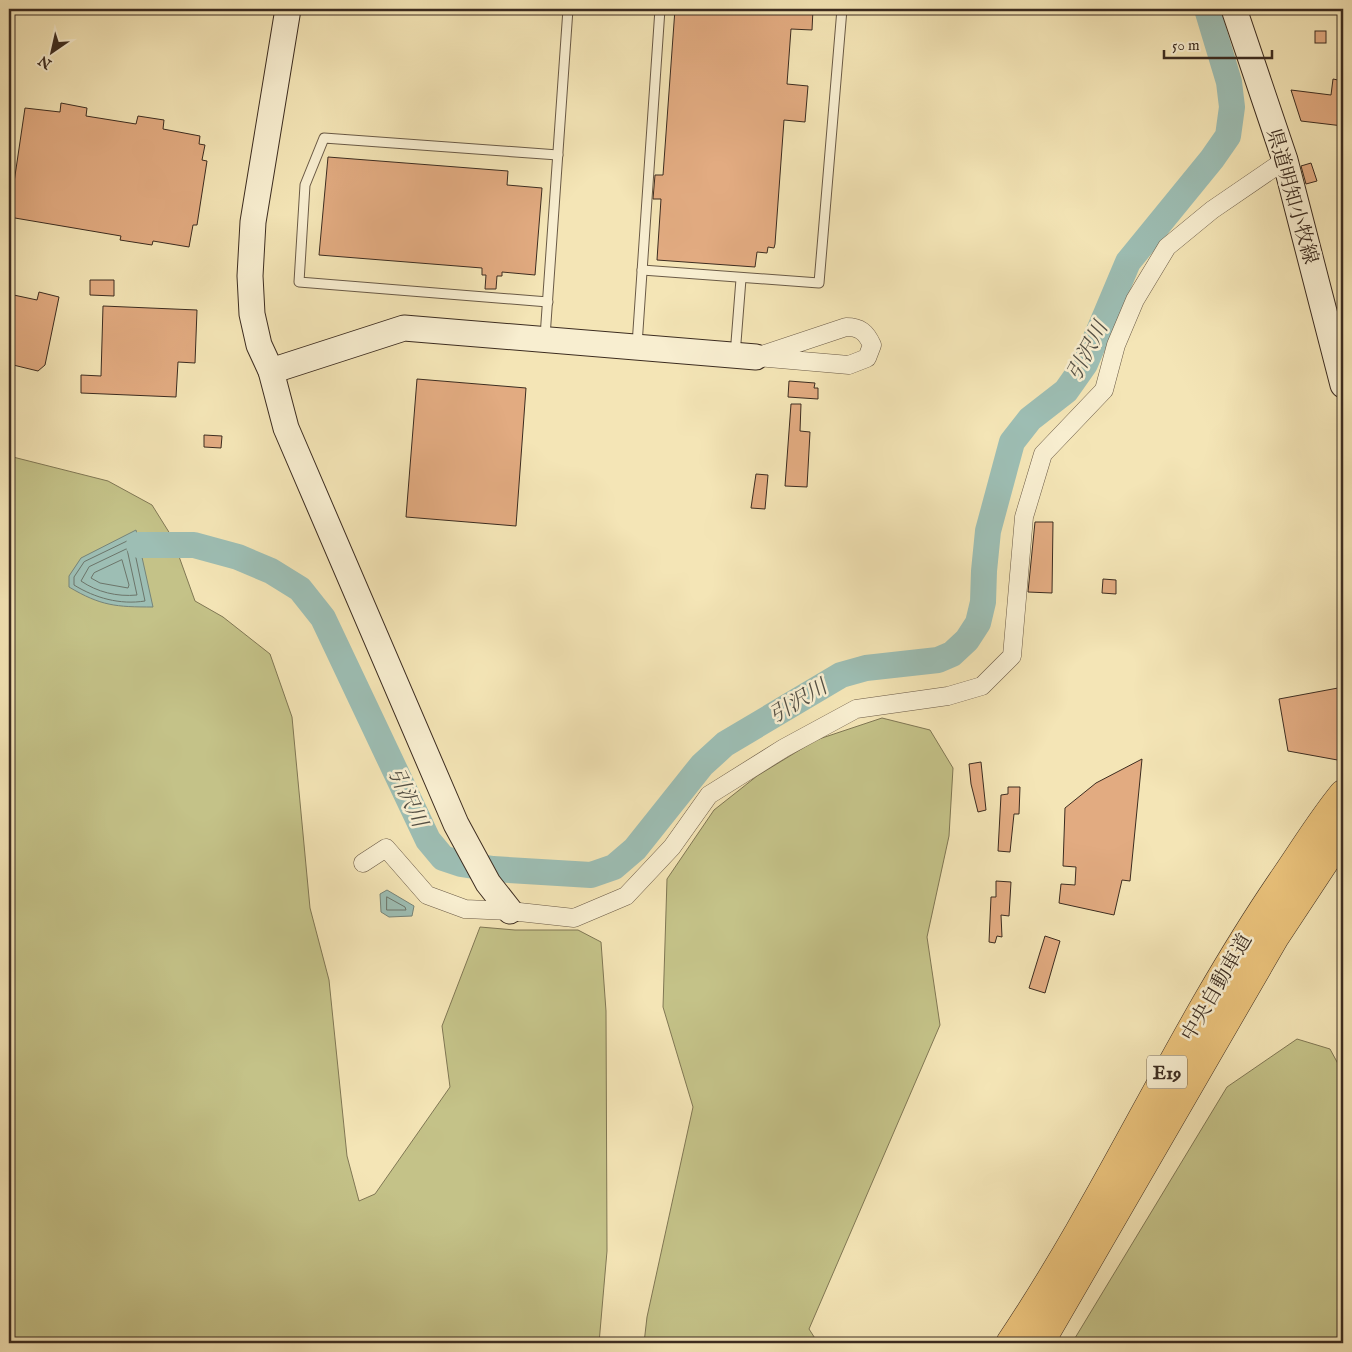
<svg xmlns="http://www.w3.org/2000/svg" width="1352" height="1352" font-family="'IM FELL English','Noto Serif JP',serif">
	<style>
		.green { fill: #c4c288; stroke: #807754 }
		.water { fill: #9dbeb4; stroke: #768479 }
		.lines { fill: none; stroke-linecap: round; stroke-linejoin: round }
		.shore { stroke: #6c756a; stroke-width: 1 }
		.river { stroke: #9dbeb4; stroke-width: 26 }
		.building { fill: #e2ab81; stroke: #3c2c20 }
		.lane-casing { stroke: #6a5a46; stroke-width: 11 }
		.street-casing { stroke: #6a5a46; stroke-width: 19 }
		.secondary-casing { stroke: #3c2c20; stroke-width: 27 }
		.highway-casing { stroke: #3c2c20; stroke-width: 29 }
		.lane { stroke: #f8eed0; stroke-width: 9 }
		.street { stroke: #f8eed0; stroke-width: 18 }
		.secondary { stroke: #f8eed0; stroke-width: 25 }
		.highway { stroke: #eac27b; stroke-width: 28 }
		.labels { text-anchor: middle; stroke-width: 5; stroke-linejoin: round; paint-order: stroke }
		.shield { fill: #f8eed0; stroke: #746655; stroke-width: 1 }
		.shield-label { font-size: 19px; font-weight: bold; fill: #3c2c20 }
		.street-label { font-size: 20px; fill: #3c2c20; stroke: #f8eed0 }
		.water-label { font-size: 21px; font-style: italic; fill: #545045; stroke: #f8eed0 }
	</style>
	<rect width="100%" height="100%" fill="#f4e5b6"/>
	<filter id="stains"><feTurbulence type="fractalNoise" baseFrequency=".004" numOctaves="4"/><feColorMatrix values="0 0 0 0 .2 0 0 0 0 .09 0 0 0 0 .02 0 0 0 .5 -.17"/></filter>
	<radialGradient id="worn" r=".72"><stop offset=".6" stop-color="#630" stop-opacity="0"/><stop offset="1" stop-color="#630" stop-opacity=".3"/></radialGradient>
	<g class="green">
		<polygon points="9,456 108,481 152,505 172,537 195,601 223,617 270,654 292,717 310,908 329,980 347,1156 359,1201 375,1194 450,1087 442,1026 480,927 515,930 578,930 601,942 606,1011 607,1251 599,1343 9,1343"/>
		<polygon points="882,718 930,730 953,768 949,836 927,937 940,1025 809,1329 818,1343 644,1343 647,1317 693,1107 663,1007 667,879 714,810 757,776 816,740"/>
		<polygon points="1297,1039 1330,1049 1343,1073 1343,1343 1072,1343 1227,1087"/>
	</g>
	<g class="water">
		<path d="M136,530L153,607C116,607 101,606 69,587V576L81,558Z"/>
		<polygon points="387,890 414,906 412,916 389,917 381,912 380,894"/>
	</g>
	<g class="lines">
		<g class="shore">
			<path d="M132,539L145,601C120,605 95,598 74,585V577L84,562Z"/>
			<path d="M127,549L137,595C117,597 97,592 81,581L89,567Z"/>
			<polygon points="122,560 129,585 128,588 100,583 91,578 94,573"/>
			<polygon points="387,897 405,907 406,910 387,910"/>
		</g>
		<polyline class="river" points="139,545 194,545 238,557 271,571 300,589 323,618 428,840 443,858 461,864 493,869 591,875 614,867 635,849 702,765 725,744 841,675 866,668 938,660 952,654 967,640 978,623 983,602 984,571 988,531 1012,442 1030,419 1066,391 1085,364 1128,262 1212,159 1228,136 1232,107 1229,82 1207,9"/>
	</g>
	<g class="building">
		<polygon points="675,9 813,9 812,30 791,29 787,84 808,86 805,122 784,120 775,244 774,248 768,247 767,253 757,252 755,267 657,260 661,199 653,199 655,175 663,175"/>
		<rect x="1315" y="31" width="11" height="12"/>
		<polygon points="1333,79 1343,81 1343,126 1301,121 1291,90 1331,95"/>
		<polygon points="61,103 87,108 86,116 136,124 138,116 164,120 163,129 200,136 199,144 205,145 202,160 207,161 197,225 193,225 189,247 153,241 152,245 120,240 121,236 9,217 9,196 12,196 25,108 60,112"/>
		<polygon points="328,157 508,171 507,185 542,188 535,275 502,272 502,276 497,276 496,289 485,289 486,275 482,275 482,268 319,255"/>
		<polygon points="1311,163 1317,181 1306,184 1301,166"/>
		<polygon points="90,280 114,280 114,296 90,295"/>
		<polygon points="39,292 59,297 45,365 38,371 9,364 9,294 37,300"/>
		<polygon points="103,306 197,310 195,363 178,362 176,397 81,393 81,375 101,376"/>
		<polygon points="417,379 526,388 516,526 406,517"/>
		<polygon points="789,381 815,383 814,388 818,388 818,399 788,397"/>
		<polygon points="791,404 801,404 800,431 810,432 807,487 785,486"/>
		<polygon points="204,435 222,436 221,448 204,447"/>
		<polygon points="756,474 768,475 765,509 751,508"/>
		<polygon points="1035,522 1053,522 1052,593 1028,592"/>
		<polygon points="1103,579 1116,580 1116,594 1102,593"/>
		<polygon points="1338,688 1343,716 1343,761 1288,751 1279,699"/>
		<polygon points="1142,759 1130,881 1122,880 1114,915 1059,903 1061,884 1075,885 1076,867 1063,866 1065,808 1096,783"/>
		<polygon points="981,762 986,810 978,812 971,784 969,764"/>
		<polygon points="1008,787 1020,787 1019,814 1014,814 1010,852 998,851 1001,795 1008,794"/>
		<polygon points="996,881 1011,882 1009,916 1001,915 1002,937 997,936 995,943 989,942 991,897 996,897"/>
		<polygon points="1045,936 1060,941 1045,993 1029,988"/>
	</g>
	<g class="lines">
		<g class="lane-casing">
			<g id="lane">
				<polyline points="642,270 819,283 842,9"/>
				<polyline points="548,302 299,282 305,185 324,138 558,155"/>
				<polyline points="545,337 568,9"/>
				<polyline points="637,345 660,9"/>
				<polyline points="735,355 741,279"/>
			</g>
		</g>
		<g class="street-casing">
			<g id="street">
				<path d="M846,327C860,327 866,332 872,345L867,358L849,365L756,357Z"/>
				<polyline points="363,863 386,848 427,895 465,909 510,911 574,918 626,896 672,847 709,795 784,748 856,709 948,696 982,686 1012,656 1024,517 1043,454 1104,390 1116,345 1135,300 1167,247 1212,210 1285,160"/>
			</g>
		</g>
		<g class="secondary-casing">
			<g id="secondary">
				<polyline points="288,9 253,222 250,276 252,314 259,345 271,371 286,428 456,824 488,883 510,911"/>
				<polyline points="1234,9 1285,160 1343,385"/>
				<polyline points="271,371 404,328 756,357"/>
			</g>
		</g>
		<g class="highway-casing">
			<g id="highway">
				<path d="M1010,1343C1109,1196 1180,1031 1280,884C1301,854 1320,822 1343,794"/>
				<polyline points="1040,1343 1275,937 1343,834"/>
			</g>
		</g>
		<use href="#lane" class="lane"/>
		<use href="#street" class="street"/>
		<use href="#secondary" class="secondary"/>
		<use href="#highway" class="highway"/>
	</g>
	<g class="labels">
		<rect class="shield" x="1147" y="1055.5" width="40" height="33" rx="4"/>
		<g class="shield-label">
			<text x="1167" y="1079">E19</text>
		</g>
		<g class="street-label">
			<text transform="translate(1293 196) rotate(74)" y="7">県道明知小牧線</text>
			<text transform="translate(1216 987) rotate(-60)" y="7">中央自動車道</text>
		</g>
		<g class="water-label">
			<text transform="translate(1087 351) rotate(-62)" y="7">引沢川</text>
			<text transform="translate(798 701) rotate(-31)" y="7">引沢川</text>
			<text transform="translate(408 797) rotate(65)" y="7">引沢川</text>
		</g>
	</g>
	<rect width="1352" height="1352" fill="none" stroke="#f4e5b6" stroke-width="30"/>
	<rect x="10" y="10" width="1332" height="1332" fill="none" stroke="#3c2c20" stroke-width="2.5"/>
	<rect x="15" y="15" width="1322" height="1322" fill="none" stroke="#3c2c20"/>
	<g transform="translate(52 52) rotate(214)" stroke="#f8eed0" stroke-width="4" paint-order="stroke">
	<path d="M0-4L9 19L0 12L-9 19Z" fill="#3c2c20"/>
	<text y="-8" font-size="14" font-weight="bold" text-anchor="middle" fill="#3c2c20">N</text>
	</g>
	<path d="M1164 50v8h108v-8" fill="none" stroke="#3c2c20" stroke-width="2.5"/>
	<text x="1172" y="50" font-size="15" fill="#3c2c20" stroke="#f8eed0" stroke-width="4" paint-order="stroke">50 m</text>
	<rect width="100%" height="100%" filter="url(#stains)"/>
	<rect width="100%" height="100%" fill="url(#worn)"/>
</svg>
